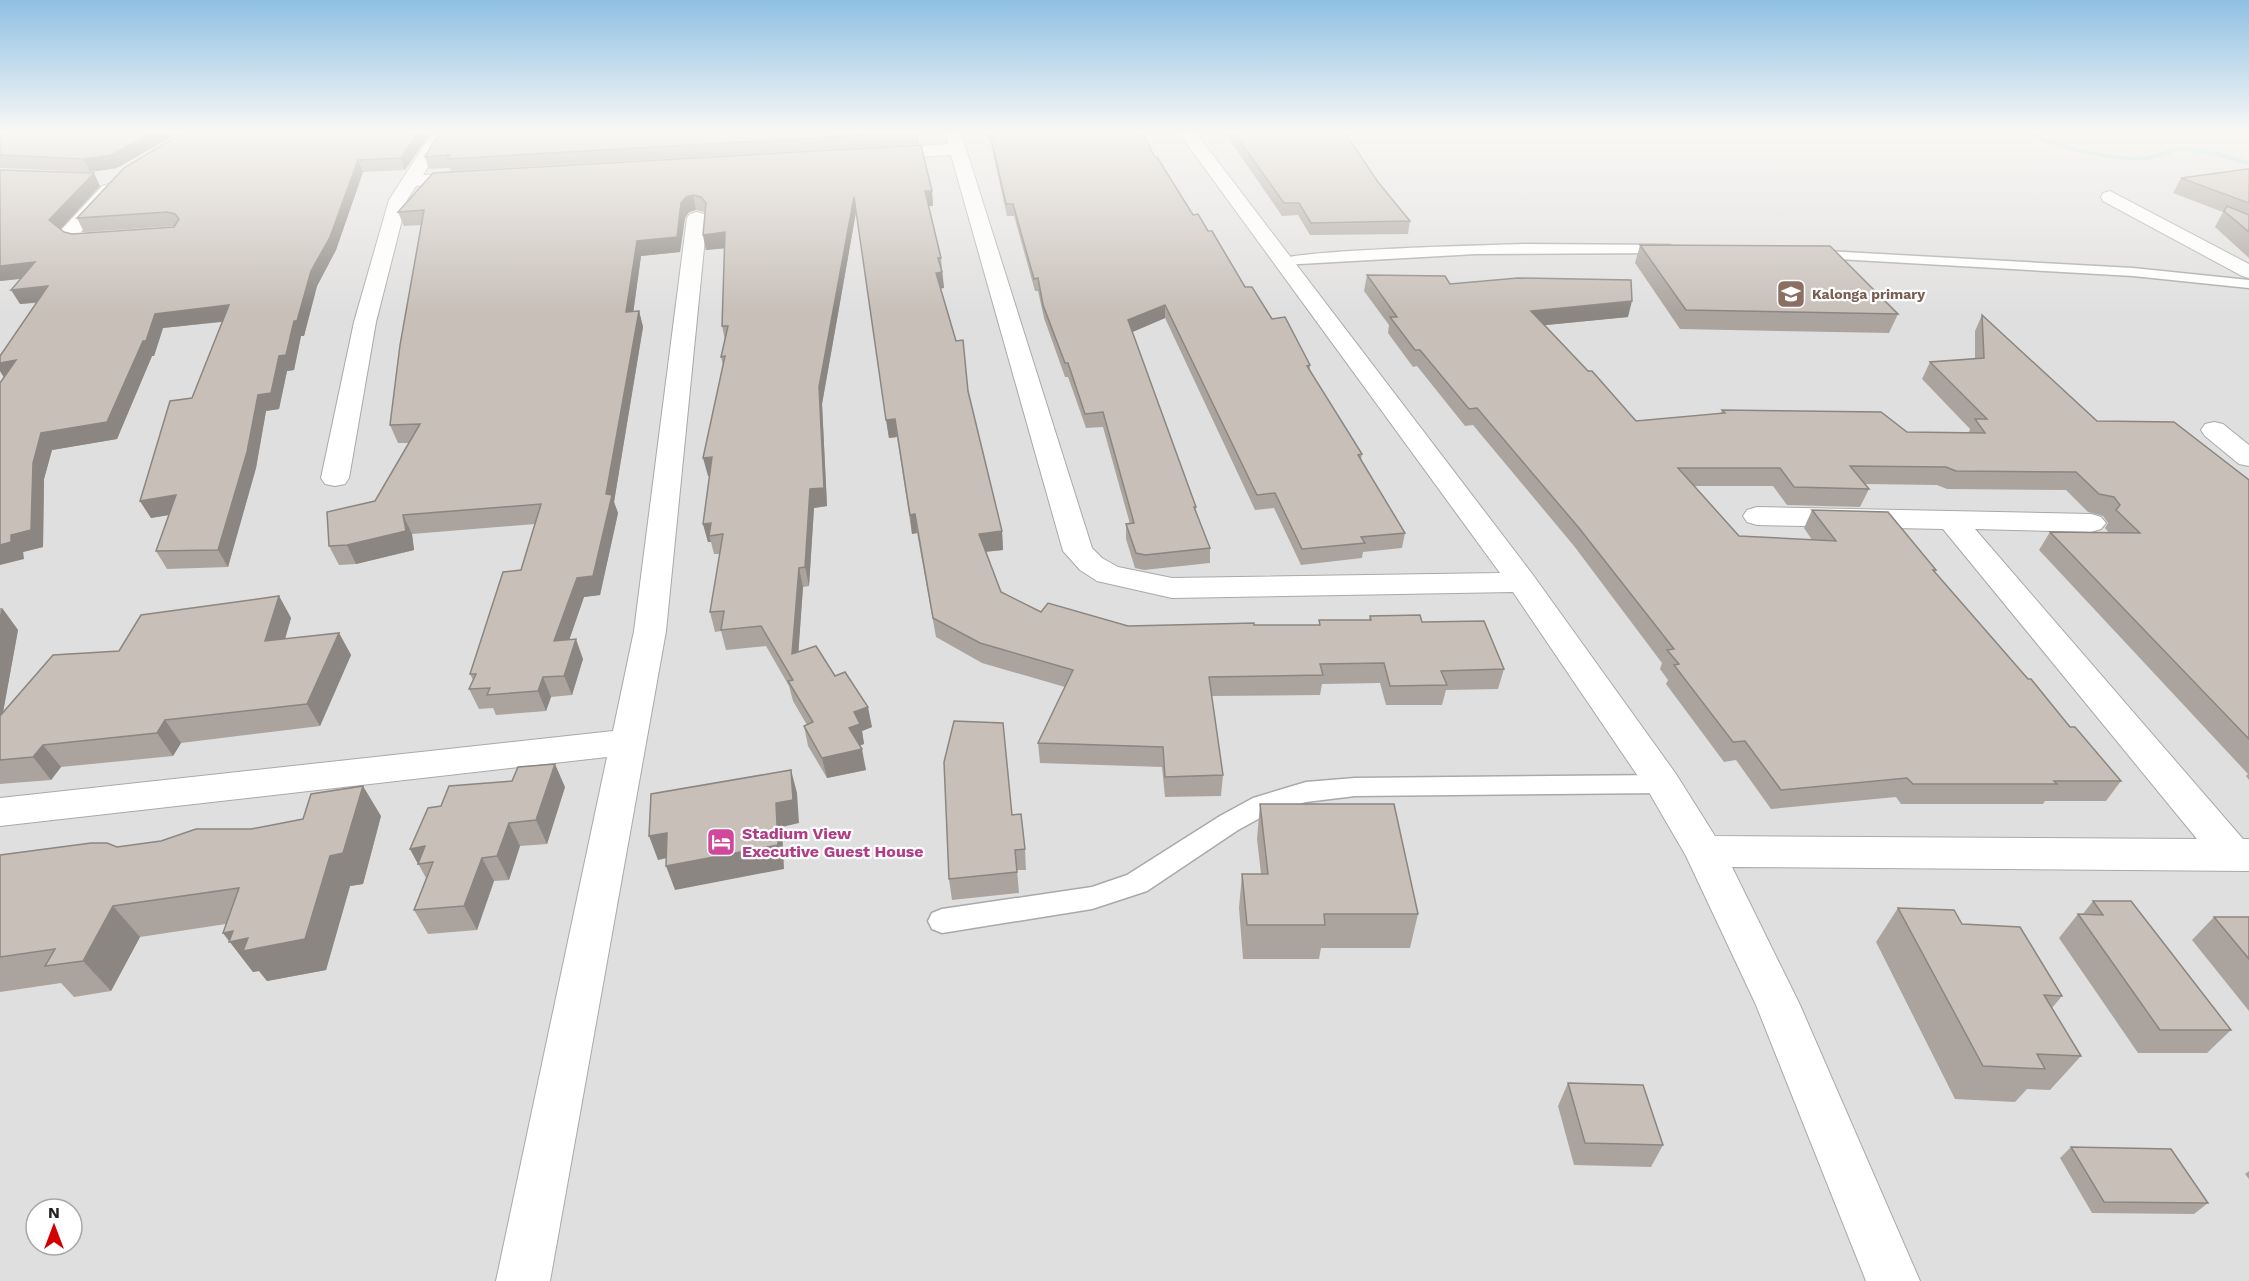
<svg xmlns="http://www.w3.org/2000/svg" width="2249" height="1281" font-family="'Work Sans',sans-serif">
	<style>
		.residential { fill: #e0dfdf; fill-rule: evenodd }
		.lines { fill: none; stroke-linecap: round; stroke-linejoin: round }
		.stream { fill: #aad3df; fill-rule: evenodd }
		.lane-casing { stroke: #a9a9a9; stroke-width: 3 }
		.street-casing { stroke: #a9a9a9; stroke-width: 2 }
		.lane { fill: #fff; fill-rule: evenodd }
		.street { fill: #fff; fill-rule: evenodd }
		.wall { fill: #aba49e }
		.shaded-wall { fill: #8b8681 }
		.building { fill: #c7bfb8; stroke: #8b8681; stroke-width: 1.5 }
		.labels { text-anchor: middle; stroke-width: 4.5; stroke-linejoin: round; paint-order: stroke }
		.far-education-label { font-size: 14px; font-weight: bold; fill: #785e54; stroke: #fff; text-anchor: start }
		.hotel-label { font-size: 16px; font-weight: bold; fill: #b23c85; stroke: #fff; text-anchor: start }
	</style>
	<rect width="100%" height="100%" fill="#f2efe9"/>
	<path class="residential" d="M0,133H2249V1281H0ZM36,1209H72V1245H36Z"/>
	<g class="lines">
		<path class="stream" d="M2025,133H2034C2065,146 2113,160 2146,156C2160,154 2171,146 2186,147C2208,148 2228,155 2249,161V165C2228,160 2208,152 2186,151C2171,150 2160,158 2146,160C2117,163 2049,148 2025,133Z"/>
		<g class="lane-casing">
			<g id="lane">
				<path d="M1524,244L1670,245L1677,249L1670,253L1476,254L1282,265L1275,261C1285,250 1494,245 1524,244Z"/>
				<polygon points="1808,250 2133,268 2249,280 2249,288 2133,276 1803,257 1801,254 1803,251"/>
				<polygon points="1663,775 1672,777 1676,784 1672,791 1663,793 1355,796 1306,802 1271,812 1238,830 1147,891 1092,909 942,933 932,929 928,921 932,913 942,909 1092,887 1127,875 1220,816 1253,798 1306,782 1355,778"/>
			</g>
		</g>
		<g class="street-casing">
			<g id="street">
				<polygon points="432,133 448,133 423,175 470,173 476,174 479,178 476,182 470,183 416,186 407,200 376,322 349,478 345,484 335,486 325,484 321,478 354,322 389,200"/>
				<polygon points="945,133 961,133 1092,548 1102,558 1118,567 1172,578 1500,573 1179,133 1196,133 1533,575 1676,774 1715,836 2197,839 1943,529 1757,525 1747,522 1743,516 1747,510 1757,507 2091,514 2101,517 2106,523 2101,529 2091,532 1975,529 2243,839 2249,839 2249,871 1732,867 1800,1005 1920,1281 1866,1281 1756,1005 1686,856 1650,794 1513,592 1172,598 1097,581 1080,570 1063,551 951,155 878,159 872,158 869,154 872,150 878,149 948,144"/>
				<path d="M109,184L116,186L118,190L81,232L119,234L122,238L119,242C100,247 72,251 59,233L62,229L102,186Z"/>
				<polygon points="2110,191 2249,264 2249,278 2242,276 2103,201 2101,197 2103,193"/>
				<polygon points="697,212 704,214 707,218 666,631 550,1281 496,1281 607,757 0,826 0,798 613,731 634,631 687,218 690,214"/>
				<polygon points="2214,422 2223,424 2249,445 2249,466 2239,464 2205,436 2201,430 2205,424"/>
			</g>
		</g>
		<use href="#lane" class="lane"/>
		<use href="#street" class="street"/>
	</g>
	<g class="wall">
		<polygon points="0,133 178,133 117,168 90,172 0,168"/>
		<polygon points="182,133 430,133 405,170 363,172 336,250 317,286 304,336 301,336 294,370 287,371 279,409 266,411 256,468 228,567 167,569 156,551 169,515 151,518 140,501 192,398 222,322 163,328 154,356 152,356 117,439 52,450 44,479 43,547 23,552 24,559 4,377 0,371 36,303 20,304 21,279 0,281 0,170 100,186 60,229 64,232 72,234 174,227 174,226 84,232 77,218"/>
		<polygon points="439,133 918,133 919,144 451,171 450,168 429,169 425,157"/>
		<polygon points="986,133 1142,133 1155,157 1193,215 1208,231 1245,287 1272,319 1310,365 1310,371 1362,454 1361,460 1405,533 1402,548 1363,552 1362,558 1301,565 1274,508 1255,510 1165,318 1132,332 1196,507 1196,513 1210,548 1210,563 1144,570 1135,568 1126,539 1126,524 1130,524 1103,427 1086,428 1068,377 1065,377 1044,318 1038,291 1035,291 1014,216 1007,216 990,140 987,140"/>
		<polygon points="1225,133 1345,133 1378,182 1410,221 1408,234 1310,235 1298,215 1282,216"/>
		<polygon points="2249,169 2249,258 2215,227 2223,212 2173,193 2181,178"/>
		<polygon points="433,173 932,191 933,206 929,206 941,258 944,288 941,288 968,391 1002,531 1003,550 986,552 1001,592 1041,612 1128,626 1319,625 1319,620 1369,620 1370,616 1422,622 1504,669 1498,689 1446,690 1442,705 1386,705 1380,683 1322,684 1320,695 1212,696 1223,775 1221,796 1165,797 1162,767 1040,763 1038,743 1065,687 982,663 936,637 917,533 912,534 897,437 889,438 856,212 822,404 827,506 814,508 809,586 803,587 798,652 835,676 872,727 862,731 864,744 859,745 866,770 827,778 808,746 804,726 807,725 793,701 789,686 766,646 726,650 721,631 715,632 710,612 720,554 714,554 711,542 708,542 703,524 710,476 708,476 723,365 721,357 725,340 722,326 725,248 706,250 703,235 705,212 696,210 689,212 685,218 680,252 641,256 633,312 639,311 643,327 614,502 618,513 600,595 584,597 569,640 583,659 572,695 551,697 546,711 496,715 493,708 479,709 469,689 473,680 470,674 521,570 535,524 412,534 414,550 356,564 339,565 329,546 375,501 409,443 398,443 390,425 421,225 404,226 398,212"/>
		<polygon points="1640,245 1898,314 1889,333 1680,329 1635,263"/>
		<polygon points="1367,275 1450,284 1628,317 1544,325 1636,421 1721,414 1722,410 1907,432 1969,432 1970,429 1922,379 1930,362 1975,359 1975,331 1982,315 2097,421 2249,480 2249,780 2246,776 2248,774 2039,550 2050,532 2109,533 2105,528 2108,523 2103,516 2088,512 2066,490 1947,489 1937,485 1865,484 1869,489 1860,507 1787,505 1773,486 1694,486 1739,536 1812,540 1804,528 1812,510 1936,570 1935,572 2070,727 2121,781 2106,801 2045,801 2043,804 1901,804 1896,797 1771,809 1736,760 1724,762 1666,684 1668,680 1660,669 1662,663 1574,546 1473,425 1465,426 1417,366 1413,367 1388,333 1389,325 1364,291"/>
		<polygon points="279,596 291,618 285,639 339,633 351,655 320,726 181,743 173,756 61,767 51,780 0,784 0,608 2,608 18,630 3,712 119,651"/>
		<polygon points="565,787 547,844 520,846 509,880 494,881 477,930 428,934 414,910 426,878 410,849 441,806"/>
		<polygon points="1260,804 1418,914 1410,948 1321,948 1319,959 1243,959 1239,908 1242,874 1261,874 1257,839"/>
		<polygon points="1012,815 1025,849 1026,870 1017,870 1019,893 952,900 949,879"/>
		<polygon points="381,816 363,884 350,886 326,970 267,981 259,971 253,972 223,933 226,924 140,937 111,991 74,997 61,983 0,992 0,855 117,847 251,829"/>
		<polygon points="2093,901 2231,1030 2207,1053 2138,1053 2059,938 2078,914 2082,915"/>
		<polygon points="1898,908 1962,924 2062,996 2052,1008 2081,1056 2050,1090 2027,1089 2015,1102 1955,1099 1876,942"/>
		<polygon points="2214,917 2249,917 2249,1011 2192,940"/>
		<polygon points="1568,1083 1663,1145 1651,1167 1574,1165 1558,1106"/>
		<polygon points="2071,1147 2208,1203 2194,1214 2092,1213 2060,1158"/>
		<polygon points="2249,1171 2249,1179 2245,1174"/>
	</g>
	<g class="shaded-wall">
		<polygon points="151,133 178,133 117,168 90,172 83,159"/>
		<polygon points="418,133 430,133 405,170 401,158"/>
		<polygon points="358,160 363,172 336,250 317,286 304,336 301,336 294,370 287,371 279,409 266,411 256,468 228,567 218,550 258,395 294,321 311,271"/>
		<polygon points="94,173 100,186 57,233 49,220"/>
		<polygon points="925,191 932,191 933,206 927,206"/>
		<polygon points="693,195 696,210 689,212 685,218 680,252 641,256 631,329 626,312 637,241 681,203 686,197"/>
		<polygon points="854,197 856,212 822,404 827,506 814,508 809,586 805,567 810,489 819,387"/>
		<polygon points="725,232 728,248 706,250 703,235"/>
		<polygon points="35,262 43,276 0,281 0,266"/>
		<polygon points="942,272 944,288 938,289 936,273"/>
		<polygon points="48,286 56,300 20,304 11,290"/>
		<polygon points="1632,301 1628,317 1527,327 1531,311"/>
		<polygon points="229,305 236,320 163,328 154,356 152,356 117,439 52,450 44,479 43,547 23,552 24,559 0,565 0,545 11,535 41,433 155,314"/>
		<polygon points="1165,305 1165,318 1128,334 1128,320"/>
		<polygon points="639,311 643,327 614,502 618,513 600,595 584,597 562,661 554,641 606,494"/>
		<polygon points="16,360 5,379 0,371 0,363"/>
		<polygon points="895,419 897,437 889,438 886,420"/>
		<polygon points="712,457 717,475 708,476 703,458"/>
		<polygon points="176,495 186,512 151,518 140,501"/>
		<polygon points="915,514 917,533 912,534 910,515"/>
		<polygon points="403,515 412,534 414,550 356,564 347,545"/>
		<polygon points="711,523 709,536 711,542 708,542 703,524"/>
		<polygon points="1002,531 1003,550 981,552 979,534"/>
		<polygon points="799,568 803,587 797,673 792,654"/>
		<polygon points="279,596 291,618 278,663 265,641"/>
		<polygon points="2,608 18,630 0,729 0,615"/>
		<polygon points="339,633 351,655 320,726 307,704"/>
		<polygon points="576,639 583,659 572,695 564,676"/>
		<polygon points="543,677 551,697 546,711 538,691"/>
		<polygon points="868,707 872,727 862,731 864,744 853,748 849,728 854,712"/>
		<polygon points="165,720 181,743 173,756 157,733"/>
		<polygon points="43,745 61,767 51,780 33,757"/>
		<polygon points="862,749 866,770 827,778 822,758"/>
		<polygon points="555,764 565,787 547,844 536,820"/>
		<polygon points="791,770 797,793 799,823 782,827 784,869 675,890 666,866 776,803"/>
		<polygon points="363,786 381,816 363,884 350,886 326,970 267,981 259,971 253,972 223,933 233,931 248,938 330,856"/>
		<polygon points="509,823 520,846 509,880 497,856"/>
		<polygon points="667,833 676,856 658,860 649,836"/>
		<polygon points="425,846 433,862 418,864 410,849"/>
		<polygon points="482,858 494,881 477,930 464,906"/>
		<polygon points="113,906 140,937 111,991 83,961"/>
	</g>
	<g class="building">
		<polygon points="0,133 151,133 111,155 83,159 0,155"/>
		<polygon points="182,133 418,133 401,158 358,160 330,237 311,271 297,321 294,321 286,355 279,356 271,393 258,395 247,452 218,550 156,551 176,495 140,501 170,401 192,398 229,305 155,314 146,341 143,341 107,422 41,433 33,463 31,530 11,535 11,542 0,545 0,383 16,360 0,363 0,356 48,286 11,290 35,262 0,266 0,170 94,173 49,220 64,232 72,234 174,227 179,219 175,214 167,212 77,218 124,168"/>
		<polygon points="439,133 900,133 447,159 450,155 425,157"/>
		<polygon points="990,133 1142,133 1155,157 1157,157 1193,215 1198,214 1208,231 1212,231 1245,287 1252,287 1272,319 1285,317 1310,365 1307,366 1362,454 1358,455 1405,533 1361,537 1365,543 1302,549 1275,493 1257,495 1165,305 1128,320 1196,507 1194,507 1210,548 1145,555 1136,553 1126,524 1134,523 1103,412 1085,414 1068,363 1065,363 1043,305 1038,278 1034,279 1013,204 1006,204"/>
		<polygon points="1234,133 1345,133 1378,182 1410,221 1311,223 1299,203 1284,203"/>
		<polygon points="921,145 932,191 925,191 941,258 938,258 942,272 936,273 956,341 963,340 968,391 1002,531 979,534 1001,592 1041,612 1048,603 1128,626 1254,623 1254,625 1320,625 1319,620 1371,620 1370,616 1420,615 1422,622 1484,621 1504,669 1441,671 1447,685 1390,686 1384,663 1320,664 1323,675 1209,677 1223,775 1165,777 1163,747 1038,743 1073,670 980,643 933,618 915,514 910,515 895,419 886,420 854,197 819,387 824,488 810,489 805,567 799,568 792,654 816,646 835,676 845,672 868,707 854,712 860,724 849,728 862,749 822,758 804,726 813,722 788,681 793,680 761,626 721,630 724,611 710,612 723,534 709,536 711,523 703,524 712,457 703,458 725,356 721,357 728,326 722,326 725,232 703,235 706,203 701,197 693,195 686,197 681,203 677,237 637,241 626,312 639,311 606,494 612,495 593,576 577,578 554,641 576,639 564,676 543,677 538,691 487,695 490,688 469,689 476,674 470,674 503,572 521,570 541,504 403,515 406,531 347,545 329,546 327,512 375,501 420,424 390,425 400,345 424,210 398,212 433,173"/>
		<polygon points="2247,169 2249,169 2249,203 2181,178"/>
		<polygon points="2227,206 2249,215 2249,232 2224,211"/>
		<polygon points="1640,245 1830,246 1898,314 1686,310"/>
		<polygon points="1367,275 1445,276 1450,284 1518,278 1631,280 1632,301 1531,311 1588,371 1592,371 1636,421 1725,413 1722,410 1881,412 1907,432 1985,433 1975,419 1987,419 1930,362 1984,358 1982,315 2097,421 2174,422 2249,480 2249,739 2050,532 2140,533 2116,510 2120,505 2114,497 2099,494 2076,472 1956,471 1946,467 1850,466 1869,489 1794,487 1780,468 1678,468 1739,536 1836,541 1812,510 1888,512 1936,570 1933,570 2028,679 2031,679 2070,727 2075,727 2121,781 2054,781 2057,784 1913,784 1907,778 1781,790 1745,741 1733,742 1674,665 1679,664 1667,650 1674,649 1579,528 1477,408 1469,409 1420,350 1415,350 1390,317 1397,317"/>
		<polygon points="279,596 265,641 339,633 307,704 165,720 157,733 43,745 33,757 0,760 0,716 53,655 119,651 141,615"/>
		<polygon points="954,721 1003,723 1012,815 1021,814 1025,849 1015,850 1017,872 949,879 944,762"/>
		<polygon points="555,764 536,820 509,823 497,856 482,858 464,906 414,910 433,862 418,864 425,846 410,849 428,808 441,806 449,786 512,781 518,767"/>
		<polygon points="791,770 793,800 776,803 778,845 666,866 667,833 649,836 651,794"/>
		<polygon points="363,786 343,853 330,856 305,939 243,951 248,938 229,942 233,931 223,933 239,888 113,906 83,961 45,966 55,949 0,957 0,855 91,843 107,843 117,847 161,841 196,829 251,829 303,819 311,794"/>
		<polygon points="1260,804 1394,804 1418,914 1324,914 1325,925 1247,925 1242,874 1268,874"/>
		<polygon points="2093,901 2131,901 2231,1030 2160,1030 2078,914 2103,915"/>
		<polygon points="1898,908 1954,910 1962,924 2020,927 2062,996 2044,995 2081,1056 2037,1054 2045,1069 1983,1066"/>
		<polygon points="2214,917 2249,917 2249,959"/>
		<polygon points="1568,1083 1643,1085 1663,1145 1585,1143"/>
		<polygon points="2071,1147 2171,1149 2208,1203 2104,1202"/>
	</g>
	<linearGradient id="sky" x2="0" y2="1"><stop stop-color="#8fc0e4"/><stop offset="0.42" stop-color="#f9f8f5"/><stop offset="1" stop-color="#f9f8f5" stop-opacity="0"/></linearGradient>
	<rect width="2249" height="313" fill="url(#sky)"/>
	<defs>
		<g id="school-square" transform="scale(1.5)"><rect x="-9" y="-9" width="18" height="18" rx="4" fill="#8d6e63" stroke="#fff"/><path d="M0-5L7-2L0 1L-7-2ZM-4 1L0 2.5L4 1V4Q0 6-4 4Z" fill="#fff"/></g>
		<g id="hotel-square" transform="scale(1.5)"><rect x="-9" y="-9" width="18" height="18" rx="4" fill="#d1479c" stroke="#fff"/><path d="M-6-4.5h1.5V1H6V5H4.5V3h-9V5H-6ZM-4 0a1.8 1.8 0 1 1 3.6 0ZM.5 0V-2.5h3Q6-2.5 6 0Z" fill="#fff"/></g>
	</defs>
	<g fill-rule="evenodd">
		<use href="#school-square" x="1791" y="294"/>
		<use href="#hotel-square" x="721" y="842"/>
	</g>
	<g class="labels">
		<g class="far-education-label">
			<text x="1812" y="299">Kalonga primary</text>
		</g>
		<g class="hotel-label">
			<text x="742" y="839">Stadium View<tspan x="742" dy="18">Executive Guest House</tspan></text>
		</g>
	</g>
	<g transform="translate(54 1227)"><circle r="28" fill="#ffffff" stroke="#a7a7a7" stroke-width="1.5"/>
	<path d="M0-4.5L10 22L0 15L-10 22Z" fill="#d40000"/>
	<text y="-9" font-size="16" font-weight="bold" text-anchor="middle" fill="#222222">N</text>
	</g>
</svg>
